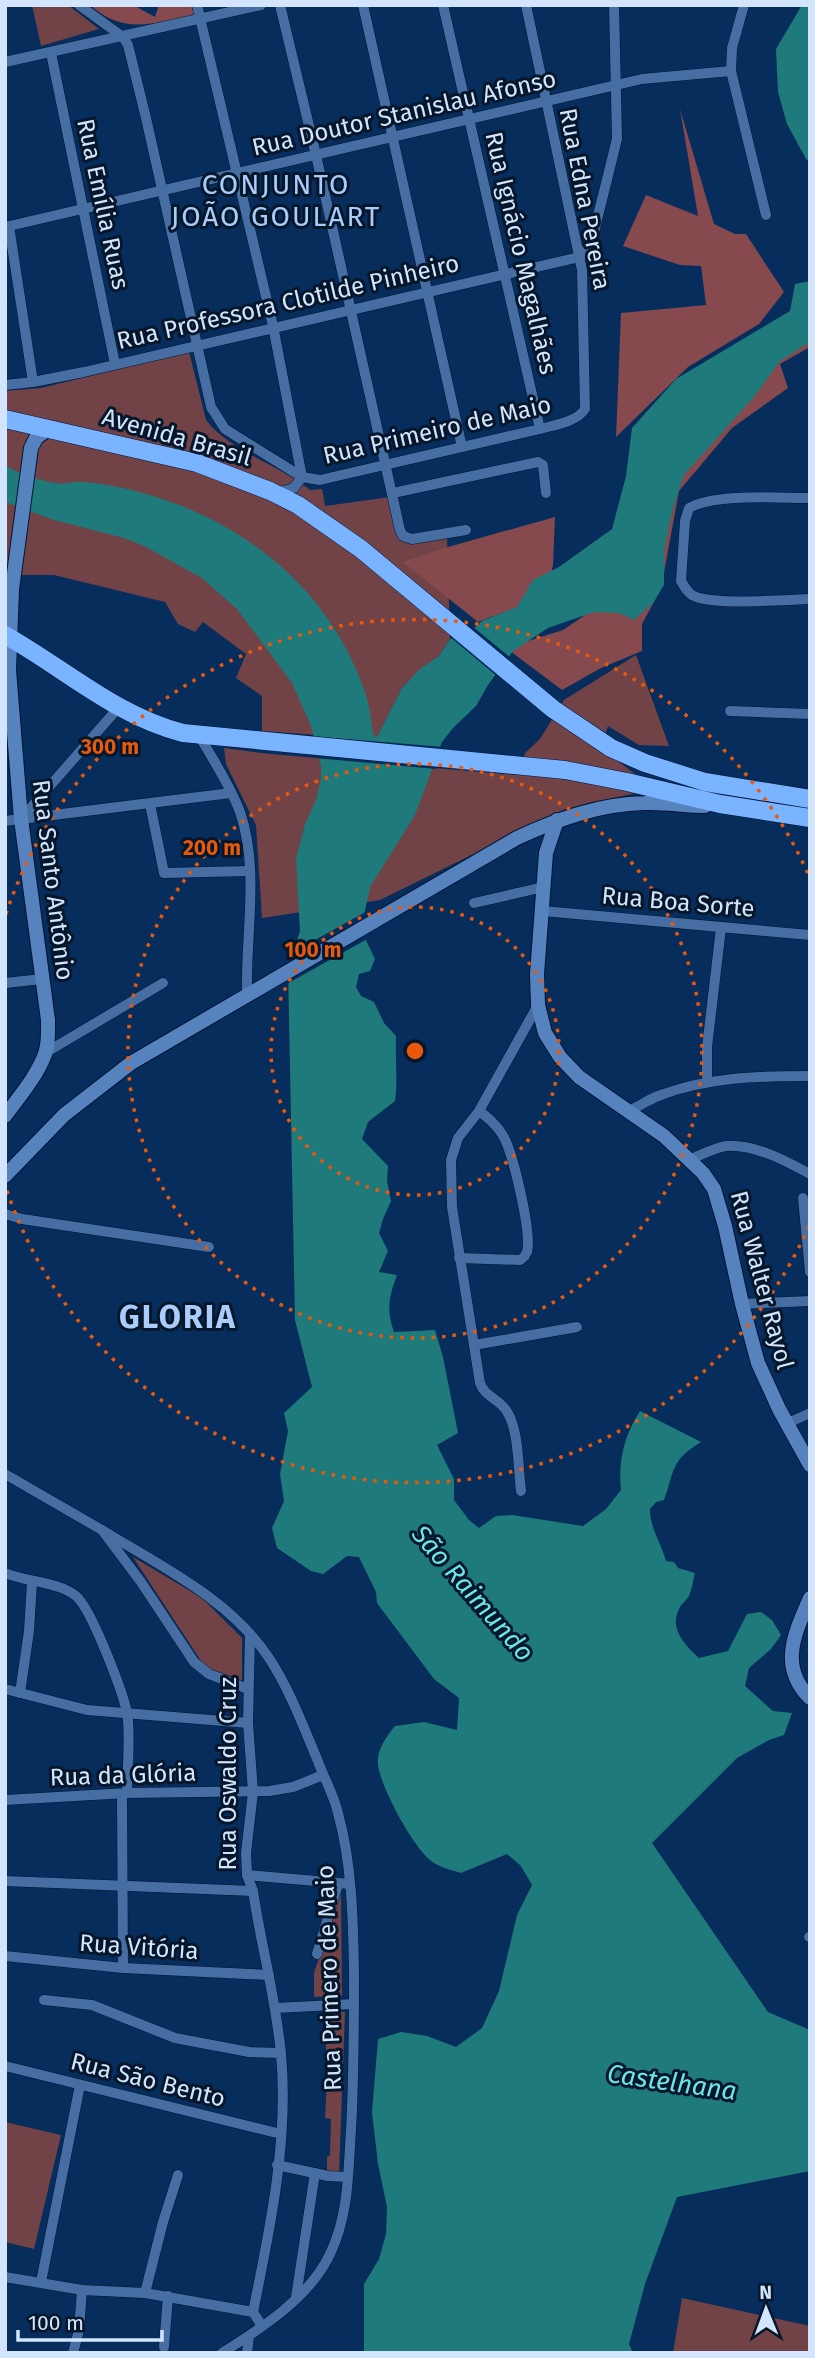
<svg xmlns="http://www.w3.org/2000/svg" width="815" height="2358" font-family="'Fira Sans',sans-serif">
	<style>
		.green { fill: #724346 }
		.forest { fill: #85494e }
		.water { fill: #1f7a7b }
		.pier { fill: #072d5c }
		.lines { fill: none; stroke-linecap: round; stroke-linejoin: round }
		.street-casing { stroke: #001537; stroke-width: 11 }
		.secondary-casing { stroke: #001537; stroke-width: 16 }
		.highway-casing { stroke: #001537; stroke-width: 19 }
		.street { stroke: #476ea2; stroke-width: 10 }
		.secondary { stroke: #5683be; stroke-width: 14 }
		.highway { stroke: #7ab3ff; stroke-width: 18 }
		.ring { fill: none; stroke: #e8590c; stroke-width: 3.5; stroke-dasharray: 3.5 7 }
		.labels { text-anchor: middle; stroke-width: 6; stroke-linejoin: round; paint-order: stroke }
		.street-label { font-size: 24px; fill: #d3e5fc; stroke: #07172b }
		.water-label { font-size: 26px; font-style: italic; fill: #6ae8e9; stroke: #07172b }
		.quarter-label { font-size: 28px; letter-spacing: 2px; fill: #aaccfa; stroke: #07172b }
		.district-label { font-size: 32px; font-weight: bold; letter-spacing: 2px; fill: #aaccfa; stroke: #07172b }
		.centre { fill: #e8590c; stroke: #07172b; stroke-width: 3.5 }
		.ring-label { font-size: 21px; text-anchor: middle; font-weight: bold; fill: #e8590c; stroke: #07172b; stroke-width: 6; stroke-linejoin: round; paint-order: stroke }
	</style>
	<rect width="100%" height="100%" fill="#072d5c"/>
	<g class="green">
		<polygon points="32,5 68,5 99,29 41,46"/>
		<path d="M189,352L206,420C232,453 279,464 310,490L322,489L325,506L398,496L407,539L447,533L450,639L439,656L420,670L402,688L378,735L374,739L262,731V696L236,678L246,654L203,622L195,632L178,624L165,602L54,575H10L5,627V391L41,388Z"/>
		<polygon points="636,655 669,746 639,745 608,726 600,748 643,780 636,793 565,809 380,900 262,918 256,825 226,764 224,748 270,754 517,775 525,753 540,739 564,700"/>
		<polygon points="133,1557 202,1598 242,1638 242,1681 205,1667"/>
		<polygon points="341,1893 342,1996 314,1997 314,1973"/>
		<polygon points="325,2011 345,2012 339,2174 327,2173 327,2157 330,2155 331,2119 325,2118 327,2081"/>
		<polygon points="5,2122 61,2135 34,2249 5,2242"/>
		<polygon points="682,2298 810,2326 810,2353 673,2353"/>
	</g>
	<g class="forest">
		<path d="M90,5H133L155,17L159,5H192L195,16C155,22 124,36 90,5Z"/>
		<polygon points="680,109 714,224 735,234 746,234 784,292 759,324 688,367 616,437 621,313 706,305 701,266 680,265 623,246 646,195 698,216"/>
		<polygon points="810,332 810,347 780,364 788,388 732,428 679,491 661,589 642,624 642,651 601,668 562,690 506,648 563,630 625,588 644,481"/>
		<polygon points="555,517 553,565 547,593 529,603 478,622 403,562 448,547"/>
	</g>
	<g class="water">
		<polygon points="802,5 810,5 810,162 806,159 787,124 778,92 776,49"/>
		<path d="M810,281V342L780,361L754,397L684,475L673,508L664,550V585L653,603L634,620L619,613L594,612L548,628L513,651L488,685L476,706L453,728L442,742L415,815L370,887L361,930L375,959L370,971L359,974L356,987L361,996L374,1002L384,1023L396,1036C395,1058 398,1079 395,1101L368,1122L362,1139L388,1166L387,1181L391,1201L383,1219L379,1233L388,1251L379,1272L397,1275C389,1297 386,1309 394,1332L435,1330L443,1357L458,1433L437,1445L454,1479V1500L469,1520L479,1528L496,1516L512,1515L583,1526L606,1509L621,1490C618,1461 624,1436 640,1411L701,1442C670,1461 675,1470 664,1500L656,1502L650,1509C650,1528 661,1543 666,1561L674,1562L678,1568L695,1573C693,1580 692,1589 689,1596C686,1601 681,1604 679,1609C669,1629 685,1645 699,1658L728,1651L747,1614L761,1612L772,1620L781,1635L771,1649L749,1668L745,1686L773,1711L792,1713L784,1735L769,1740L737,1758L652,1843L768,2012L810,2030V2171L677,2197L645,2284L629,2344L633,2353H364V2284L379,2259L386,2234L387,2207L378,2164L372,2112L378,2039L401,2032L427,2036L456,2047L482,2028L499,1991L517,1915L532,1885L521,1866L507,1854L461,1873C451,1870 438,1867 430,1860C412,1845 381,1788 378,1765C376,1750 387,1736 395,1726L424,1722L457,1730L459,1698L434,1679L377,1603L376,1592L359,1557L347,1556L323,1574L311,1571L277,1548L272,1528L284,1501L280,1474L288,1431L284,1413L312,1387L295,1320L288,967L300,931L296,859L305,824L316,800L321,779V766L311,726L292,683L237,609L202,578L144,546L124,538L54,520L5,502V465C19,474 39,480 55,483C62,485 69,482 76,482C90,482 104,484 118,487C230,510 327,581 365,692C370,707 371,723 374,738L378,735L402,688L420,669L439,656L450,639L471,631L482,621L517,607L533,580L559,567L612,529L626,476L632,428L676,379L790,311L795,284Z"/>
	</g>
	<g class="pier">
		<polygon points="472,626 512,659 498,677 449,636"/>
		<polygon points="310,736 444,747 436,769 315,758"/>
		<polygon points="369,910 365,929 369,938 285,985 285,967 288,955"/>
	</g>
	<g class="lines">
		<g class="street-casing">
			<g id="street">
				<polyline points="79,5 123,37 128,45 146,118 211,407 225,429 302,477"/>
				<polyline points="197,5 273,326 302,477"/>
				<polyline points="280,5 316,155 400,530 403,536 412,539 466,530"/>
				<polyline points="363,5 462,447"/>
				<polyline points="443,5 540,429"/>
				<polyline points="744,5 732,48 731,71 766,215"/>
				<polyline points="51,53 115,364"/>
				<polyline points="5,62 261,5"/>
				<polyline points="9,226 33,382"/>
				<polyline points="5,227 642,79 731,71"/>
				<polyline points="5,385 33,382 84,372 580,257 591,244 617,139 614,5"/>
				<path d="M276,493L294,488L302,477L320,480L540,429C554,425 577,422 585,409L582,270L526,5"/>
				<polyline points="393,493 538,462 543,465 546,493"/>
				<path d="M810,498C779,498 715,493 689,508L685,521L681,581C685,588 689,595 696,597C719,605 783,600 810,599"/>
				<polyline points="730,711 810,714"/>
				<path d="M199,735C213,760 230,785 240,812C260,870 245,936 247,996"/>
				<polyline points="150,804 164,873 249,871"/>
				<polyline points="21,819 119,707"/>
				<polyline points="5,821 231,793"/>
				<polyline points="474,903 544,887"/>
				<polyline points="543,911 810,935"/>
				<polyline points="5,983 42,979"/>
				<polyline points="45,1053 163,983"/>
				<polyline points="707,1081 707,1047 721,928"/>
				<path d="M629,1111C639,1106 648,1100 658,1096C708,1077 757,1076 810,1076"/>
				<path d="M689,1160C701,1155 714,1148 726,1146C755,1144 786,1161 810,1174"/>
				<polyline points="803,1198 810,1272"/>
				<polyline points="5,1214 22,1219 209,1247"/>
				<path d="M459,1258L520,1260C524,1257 525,1257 527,1252C532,1234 513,1151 502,1134C496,1124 488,1118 479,1111"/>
				<polyline points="742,1304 810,1301"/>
				<polyline points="474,1345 577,1327"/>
				<polyline points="788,1423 810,1413"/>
				<polyline points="5,1474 102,1530 141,1582 194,1662 209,1674 248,1689"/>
				<path d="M521,1491C518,1468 519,1428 506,1410C498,1398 485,1397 480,1383L452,1207L451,1160L458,1138L479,1111L538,1005"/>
				<path d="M102,1530C160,1566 230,1599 269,1658C290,1690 304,1728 319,1764C325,1780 334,1796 338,1813C352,1864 353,1918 354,1971C354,2024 354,2077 351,2130C348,2172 349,2215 330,2254C310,2297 262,2328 222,2353"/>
				<path d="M5,1573C26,1582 59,1582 76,1596C91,1608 123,1692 127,1713C131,1733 127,1772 127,1793"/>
				<path d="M250,1634L248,1723L253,1792L246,1853L247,1875L253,1891C261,1945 276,1999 281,2054C289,2139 270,2229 253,2312L262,2326"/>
				<polyline points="5,1689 87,1710 248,1723"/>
				<polyline points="20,1693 29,1631 32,1582"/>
				<polyline points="122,1794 123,1968"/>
				<polyline points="5,1800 127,1793 269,1791 293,1787 323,1775"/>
				<polyline points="247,1875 350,1884"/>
				<polyline points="5,1881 253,1891"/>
				<polyline points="809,1937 810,1937"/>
				<polyline points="317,1954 338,1884"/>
				<polyline points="5,1956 123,1968 269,1975"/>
				<polyline points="44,2000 92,2005 175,2038 249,2052 281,2053"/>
				<polyline points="275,2008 354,2004"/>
				<polyline points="5,2066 281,2134"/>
				<polyline points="277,2165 328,2176 348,2177"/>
				<polyline points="5,2277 82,2290 145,2293 253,2312"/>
				<polyline points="41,2282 80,2085"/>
				<polyline points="145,2293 163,2222 178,2175"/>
				<polyline points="296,2297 315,2173"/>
				<polyline points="164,2347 168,2296"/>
				<polyline points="73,2353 79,2330 82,2290"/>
				<polyline points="247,2353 249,2336"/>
			</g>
		</g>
		<g class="secondary-casing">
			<g id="secondary">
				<polyline points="557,820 546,853 537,974 538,1005 545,1033 560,1057 579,1077 664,1136 703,1173 714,1189 725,1226 742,1304 758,1363 779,1409 810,1465"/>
				<path d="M5,1116C19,1097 37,1076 45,1054C49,1043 48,1030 48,1020L21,819L9,670L12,589L31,448L36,438L48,429"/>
				<path d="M5,1176L64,1115L131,1063L517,838C558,819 600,804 644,803C665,802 685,806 705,806"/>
				<path d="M810,1598C795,1633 778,1666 810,1698"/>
			</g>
		</g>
		<g class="highway-casing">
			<g id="highway">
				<polyline points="5,419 197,463 270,491 298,505 361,549 553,709 611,748 645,763 705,782 810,799"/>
				<path d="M5,635C64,668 116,716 183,733L565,770L627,782L720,804L810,818"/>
			</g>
		</g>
		<use href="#street" class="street"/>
		<use href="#secondary" class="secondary"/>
		<use href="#highway" class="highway"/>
	</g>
	<g class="ring">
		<circle cx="415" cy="1051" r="144"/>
		<circle cx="415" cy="1051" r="287"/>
		<path d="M809 1226A431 431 0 0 1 6 1188M6 914A431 431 0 0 1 809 876"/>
	</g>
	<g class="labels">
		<g class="street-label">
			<text transform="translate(404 113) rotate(-13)" y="8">Rua Doutor Stanislau Afonso</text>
			<text transform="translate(585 199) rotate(79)" y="8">Rua Edna Pereira</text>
			<text transform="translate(103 204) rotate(78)" y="8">Rua Emília Ruas</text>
			<text transform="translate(521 253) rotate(77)" y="8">Rua Ignácio Magalhães</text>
			<text transform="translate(288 302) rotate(-13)" y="8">Rua Professora Clotilde Pinheiro</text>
			<text transform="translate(437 430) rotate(-13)" y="8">Rua Primeiro de Maio</text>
			<text transform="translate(177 437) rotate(16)" y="8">Avenida Brasil</text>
			<text transform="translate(53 880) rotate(83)" y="8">Rua Santo Antônio</text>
			<text transform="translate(678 902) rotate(5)" y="8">Rua Boa Sorte</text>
			<text transform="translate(762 1280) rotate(75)" y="8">Rua Walter Rayol</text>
			<text transform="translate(228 1774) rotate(-90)" y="8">Rua Oswaldo Cruz</text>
			<text transform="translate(123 1775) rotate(-2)" y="8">Rua da Glória</text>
			<text transform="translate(139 1947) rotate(4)" y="8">Rua Vitória</text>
			<text transform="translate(329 1978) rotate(-92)" y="8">Rua Primero de Maio</text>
			<text transform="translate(148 2080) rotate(14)" y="8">Rua São Bento</text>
		</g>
		<g class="water-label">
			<text transform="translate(473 1593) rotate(49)" y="9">São Raimundo</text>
			<text transform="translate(672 2082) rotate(8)" y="9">Castelhana</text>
		</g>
		<g class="quarter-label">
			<text x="276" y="194">CONJUNTO<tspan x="276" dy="32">JOÃO GOULART</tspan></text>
		</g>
		<g class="district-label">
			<text x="178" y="1328">GLORIA</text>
		</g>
	</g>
	<circle cx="415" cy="1051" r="10" class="centre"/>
	<g class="ring-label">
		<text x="110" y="754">300 m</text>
		<text x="212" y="855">200 m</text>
		<text x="313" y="957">100 m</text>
	</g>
	<rect width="815" height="2358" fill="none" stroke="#d3e5fc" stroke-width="14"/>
	<g transform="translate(766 2309) rotate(359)" stroke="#07172b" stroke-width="5" paint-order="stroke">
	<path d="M0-5L12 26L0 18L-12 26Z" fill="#d3e5fc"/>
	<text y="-10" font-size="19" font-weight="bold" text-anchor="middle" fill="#d3e5fc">N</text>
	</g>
	<path d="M18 2330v10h144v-10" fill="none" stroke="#d3e5fc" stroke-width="3.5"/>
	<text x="28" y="2330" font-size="21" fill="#d3e5fc" stroke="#07172b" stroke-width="5" paint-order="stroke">100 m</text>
</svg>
